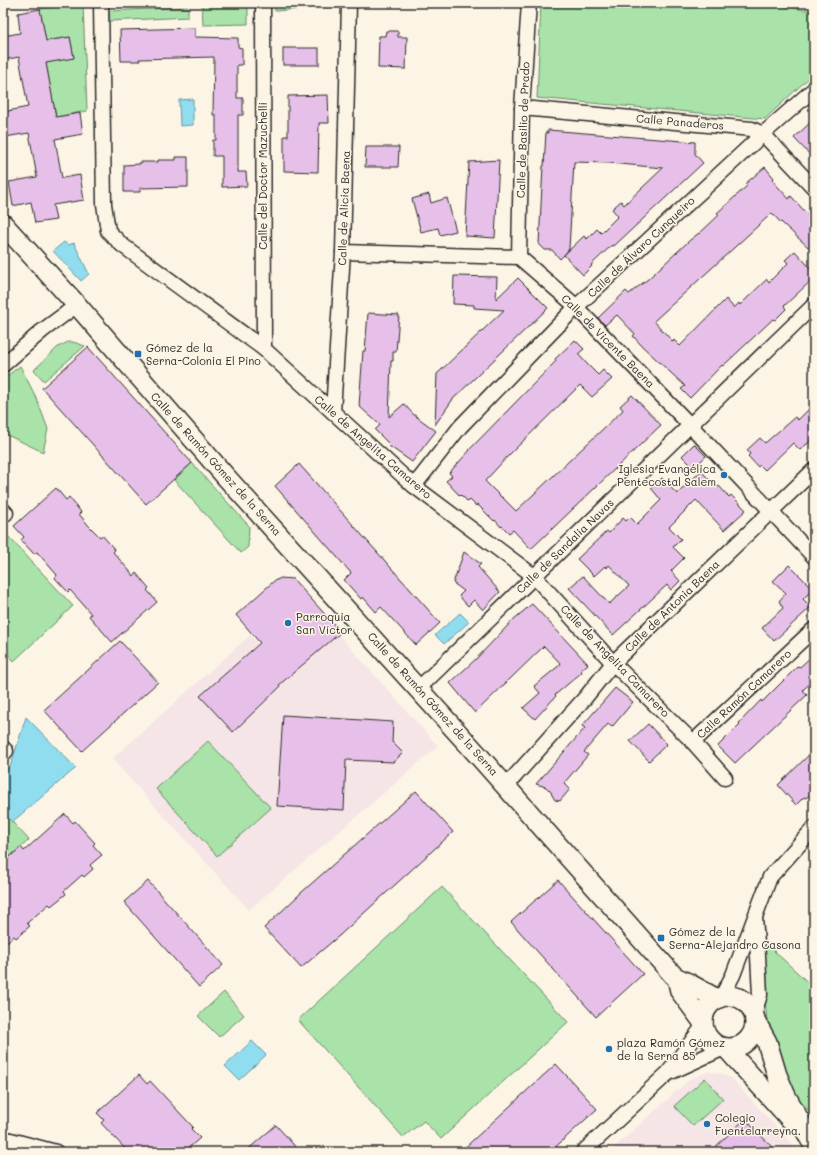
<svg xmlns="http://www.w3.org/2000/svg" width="817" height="1155" font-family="Mali,sans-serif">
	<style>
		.built { fill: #f6e5e6 }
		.green { fill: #a9e3a9; stroke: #6a876a }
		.water { fill: #90ddef; stroke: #6896a1 }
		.building { fill: #e7c0e9; stroke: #2b2b2b; fill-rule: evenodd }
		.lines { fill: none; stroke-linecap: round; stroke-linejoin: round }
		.street-casing { stroke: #2b2b2b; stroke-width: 17 }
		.secondary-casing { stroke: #2b2b2b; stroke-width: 22 }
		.street { stroke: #fcf5e5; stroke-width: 14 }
		.secondary { stroke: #fcf5e5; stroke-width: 19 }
		.poi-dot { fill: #1f6fb2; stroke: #fcf5e5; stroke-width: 1.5 }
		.labels { text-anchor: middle; stroke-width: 3; stroke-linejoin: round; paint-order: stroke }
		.street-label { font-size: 11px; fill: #2b2b2b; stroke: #fcf5e5 }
		.poi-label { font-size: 11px; fill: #2b2b2b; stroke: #fcf5e5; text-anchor: start }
	</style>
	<rect width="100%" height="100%" fill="#fcf5e5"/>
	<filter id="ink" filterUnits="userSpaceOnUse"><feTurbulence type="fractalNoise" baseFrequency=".025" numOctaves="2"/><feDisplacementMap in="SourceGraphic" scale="8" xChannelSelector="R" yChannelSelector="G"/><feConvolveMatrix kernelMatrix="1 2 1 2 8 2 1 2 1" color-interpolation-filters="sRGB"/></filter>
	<g filter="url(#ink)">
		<g class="built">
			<polygon points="338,634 438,746 249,910 112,759 250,635 288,677"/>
			<polygon points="707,1072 720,1073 731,1078 799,1152 609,1152 690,1079"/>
		</g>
		<g class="green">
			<polygon points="83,3 87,111 56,117 46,63 74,57 70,37 46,41 40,9"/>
			<polygon points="275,3 340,3 341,6 275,11"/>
			<polygon points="360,3 406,3 406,4 360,6"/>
			<polygon points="541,3 772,3 814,12 814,73 765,119 537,98"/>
			<polygon points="248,4 248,24 203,25 202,5"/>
			<polygon points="188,7 188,17 110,21 109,11"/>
			<polygon points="68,342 73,342 85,346 44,381 34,370 58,347"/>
			<polygon points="20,366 36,397 48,429 43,452 3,433 3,379"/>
			<polygon points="192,463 249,526 248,547 241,553 174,480"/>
			<polygon points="7,535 73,606 14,661 3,648 3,539"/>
			<polygon points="208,741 271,808 217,856 156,789"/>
			<polygon points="3,812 29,840 3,863"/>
			<polygon points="442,887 568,1022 441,1139 424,1121 403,1137 298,1020"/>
			<polygon points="760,938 814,988 814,1117 790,1089 767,1022"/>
			<polygon points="224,992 244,1015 219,1037 198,1016"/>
			<polygon points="705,1078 723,1099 693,1126 674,1106"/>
		</g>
		<g class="water">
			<polygon points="193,99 193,125 180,126 179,100"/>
			<polygon points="64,242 68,245 74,243 89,274 81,281 53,251"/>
			<polygon points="460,613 469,622 444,644 435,635"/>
			<polygon points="26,717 76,768 12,822 3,812 3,775 11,764"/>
			<polygon points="252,1041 266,1055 239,1080 225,1066"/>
		</g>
		<g class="building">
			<polygon points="40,9 46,41 70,37 74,58 46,63 56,117 80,113 83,134 55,139 62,178 80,175 84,200 53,205 56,220 35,223 31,202 13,206 9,182 37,177 29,133 5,137 3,126 3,112 28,107 19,57 3,60 3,36 20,33 18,13"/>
			<polygon points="195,28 195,37 238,38 238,47 242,48 242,65 237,65 237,98 243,98 243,115 238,115 238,172 246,172 247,186 222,187 222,156 213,156 213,140 216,140 216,115 213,115 214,57 139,59 140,61 121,61 120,30"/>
			<polygon points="386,31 398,31 398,37 407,37 406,69 378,68 379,36 385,36"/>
			<rect x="283" y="48" width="36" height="17"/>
			<polygon points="328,95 329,123 319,123 318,172 284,171 284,136 288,136 288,96"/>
			<polygon points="814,119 814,159 794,138"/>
			<path d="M548,130L695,142V154L703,163L614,246L612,245L591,265L592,266L583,275L564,255L560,259L552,250H545L539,244L543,166H544L546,132L548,133ZM574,162L609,163L663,168L624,205L621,201L612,209L618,216L601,233L597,229L587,239L584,236L564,255L569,249Z"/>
			<polygon points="366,147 399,147 398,167 365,167"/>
			<polygon points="176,157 188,157 188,187 140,188 140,192 124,192 124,165 140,164 140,162 158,162 158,160 176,160"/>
			<polygon points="499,160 495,238 465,236 469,162"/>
			<polygon points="765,167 774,178 772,180 780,189 789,199 791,196 814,222 814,241 808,247 781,222 781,223 772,213 654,321 673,342 674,340 680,346 726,299 734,308 739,303 740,305 767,279 769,282 788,263 785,260 795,251 814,272 814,278 784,306 786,309 775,320 773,319 723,366 722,365 690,398 681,389 685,386 642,346 633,336 635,334 617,315 605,325 598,318 626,291 629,294 648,279 690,240 699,233 699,234 719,215 717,213 747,186 745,184"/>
			<polygon points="429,194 431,203 447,198 456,231 440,235 438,228 421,232 412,199"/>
			<polygon points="454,276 497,277 496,299 518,278 548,308 453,399 435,425 437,374 504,310 474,308 474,305 453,304"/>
			<polygon points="368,313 399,315 396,352 393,352 393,361 391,361 389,417 404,404 413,414 436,431 412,462 389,446 390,445 375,430 380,425 359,406 363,351 365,351"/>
			<polygon points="575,340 584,349 578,354 588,365 598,375 603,370 612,379 592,397 580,385 508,456 485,481 501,497 502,497 516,511 623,410 620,406 632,395 661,425 531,549 513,530 509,533 502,526 501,527 495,520 494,521 477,504 476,506 470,500 468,502 461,495 460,496 446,481 452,476 449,473 470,450 469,450 556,361 555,359"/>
			<polygon points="88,347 192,463 146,504 42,388"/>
			<polygon points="814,404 814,438 800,450 793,443 765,470 760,465 758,467 748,456 750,454 747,450 760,438 765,443 795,417 798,420"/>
			<polygon points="694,444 706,456 694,468 682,456"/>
			<polygon points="299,464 440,623 416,645 381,607 376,612 363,597 361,599 344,580 351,573 275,486"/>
			<polygon points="701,471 717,487 719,486 729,497 731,495 746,510 724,530 696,500 669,527 681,539 673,547 684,558 671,571 680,581 671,590 667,585 613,635 569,588 583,576 609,604 629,586 609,565 607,568 605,566 594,576 577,559 607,531 609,533 623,518 626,521 630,517 637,524 661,500 651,488 662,478 677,494"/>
			<polygon points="56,488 66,500 69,497 81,512 79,514 89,526 100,537 102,535 109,543 115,550 113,552 134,576 136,573 143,581 149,588 147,590 157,602 112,642 89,616 91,614 81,602 70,590 68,592 55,578 57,575 37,552 34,554 21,540 24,537 14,526"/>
			<polygon points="464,552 481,564 478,567 500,592 483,610 474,600 468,606 459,596 464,591 453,583"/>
			<polygon points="789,565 813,589 803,599 811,607 774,641 762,628 783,608 779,601 786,593 773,581"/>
			<polygon points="281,578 293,579 341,632 279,685 280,687 233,732 200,696 260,643 236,615 274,581"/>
			<polygon points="532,604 588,664 581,670 582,672 555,695 556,696 535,719 523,708 540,693 534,686 561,664 544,646 475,713 450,683 477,658 514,619"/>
			<polygon points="120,641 158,682 82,751 44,710"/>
			<polygon points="814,654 814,679 803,690 807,695 735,763 718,746 740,724 739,723 761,700 762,702 798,666 800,667"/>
			<polygon points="615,688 633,702 612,727 608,724 584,752 588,755 564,783 570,789 560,801 555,800 552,795 551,792 546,787 536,784 585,728 582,726"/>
			<polygon points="283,715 393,722 392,742 403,753 393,762 346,760 344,810 277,806"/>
			<polygon points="648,724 667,744 649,761 630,741"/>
			<polygon points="814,750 814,791 806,798 804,797 796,805 778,785"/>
			<polygon points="416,791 453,832 340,935 301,968 264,928 302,892"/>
			<polygon points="65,814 73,823 75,821 95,843 93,845 102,855 90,865 93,869 84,877 82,875 64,891 66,894 51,906 49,904 27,923 30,926 16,938 14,936 3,945 3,863 21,847 24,851"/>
			<polygon points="558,880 643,974 596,1017 511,922"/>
			<polygon points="148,881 223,965 199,987 124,902"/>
			<polygon points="556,1064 597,1109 550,1152 460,1152"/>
			<polygon points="139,1075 147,1084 150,1081 193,1127 191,1129 200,1138 184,1152 128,1152 101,1123 104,1120 97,1113"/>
			<polygon points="745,1119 777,1152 710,1152"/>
			<polygon points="276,1125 300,1152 245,1152"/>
		</g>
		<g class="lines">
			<g class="street-casing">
				<g id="street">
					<polyline points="101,3 104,204 108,231 122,245 264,349 414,486 534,576 613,663 693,742 725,778"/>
					<polyline points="263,3 264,349"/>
					<polyline points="522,108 752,129 763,134 814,188"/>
					<polyline points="343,252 519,257 571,302 690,425 814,557"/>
					<polyline points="519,257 522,108 529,3"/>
					<polyline points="3,365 42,331 77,305"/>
					<polyline points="333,412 343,252 349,3"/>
					<polyline points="414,486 460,427 576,307 763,134 814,89"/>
					<polyline points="3,510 6,513 3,516"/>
					<polyline points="419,688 814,305"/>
					<polyline points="693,742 814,629"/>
					<polyline points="3,748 6,751 3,754"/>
					<polyline points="506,786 585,698 613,663 814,470"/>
					<polyline points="721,998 733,975 770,877 814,828"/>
					<polyline points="754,1014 760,995 758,956 755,918"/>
					<polyline points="669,1073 724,1048"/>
					<polyline points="3,1138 56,1152"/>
					<polyline points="583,1152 668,1073 704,1025"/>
				</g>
			</g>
			<g class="secondary-casing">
				<g id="secondary">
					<polyline points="3,224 77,305 226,477 477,754 673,975 677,978 688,983 717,999"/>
					<polyline points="677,978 680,991 703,1022"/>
					<circle cx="729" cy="1022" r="26"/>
					<polyline points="755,1020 767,1042 777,1075 786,1096 814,1146"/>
					<polyline points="726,1048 791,1120"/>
				</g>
			</g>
			<use href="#street" class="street"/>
			<use href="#secondary" class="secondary"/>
		</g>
	</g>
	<g class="poi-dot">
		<rect x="134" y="350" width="8" height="8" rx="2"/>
		<circle cx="724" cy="475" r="4"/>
		<circle cx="288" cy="623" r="4"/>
		<rect x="657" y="934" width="8" height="8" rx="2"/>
		<circle cx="609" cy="1049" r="4"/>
		<circle cx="707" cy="1124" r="4"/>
	</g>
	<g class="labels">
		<g class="street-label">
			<text transform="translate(680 122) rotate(5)" y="4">Calle Panaderos</text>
			<text transform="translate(523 130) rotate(-88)" y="4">Calle de Basilio de Prado</text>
			<text transform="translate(263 176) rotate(-90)" y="4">Calle del Doctor Mazuchelli</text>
			<text transform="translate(344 208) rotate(-88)" y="4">Calle de Alicia Baena</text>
			<text transform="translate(641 247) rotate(-43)" y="4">Calle de Álvaro Cunqueiro</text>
			<text transform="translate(608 341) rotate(45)" y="4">Calle de Vicente Baena</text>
			<text transform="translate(373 447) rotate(41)" y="4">Calle de Angelita Camarero</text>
			<text transform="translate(216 464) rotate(48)" y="4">Calle de Ramón Gómez de la Serna</text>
			<text transform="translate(565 546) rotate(-44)" y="4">Calle de Sandalia Navas</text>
			<text transform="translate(672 606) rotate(-44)" y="4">Calle de Antonia Baena</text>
			<text transform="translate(615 661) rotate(46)" y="4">Calle de Angelita Camarero</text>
			<text transform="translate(744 694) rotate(-43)" y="4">Calle Ramón Camarero</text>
			<text transform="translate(433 704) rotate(48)" y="4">Calle de Ramón Gómez de la Serna</text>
		</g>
		<g class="poi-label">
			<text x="146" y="352">Gómez de la<tspan x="146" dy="13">Serna-Colonia El Pino</tspan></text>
			<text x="716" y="473" text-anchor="end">Iglesia Evangélica<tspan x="716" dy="13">Pentecostal Salem</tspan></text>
			<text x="296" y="621">Parroquia<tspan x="296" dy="13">San Víctor</tspan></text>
			<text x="669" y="936">Gómez de la<tspan x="669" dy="13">Serna-Alejandro Casona</tspan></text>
			<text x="617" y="1047">plaza Ramón Gómez<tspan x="617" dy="13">de la Serna 85</tspan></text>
			<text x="715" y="1122">Colegio<tspan x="715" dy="13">Fuentelarreyna.</tspan></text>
		</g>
	</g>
	<rect width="817" height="1155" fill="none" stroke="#fcf5e5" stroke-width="16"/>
	<rect x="8" y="8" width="801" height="1139" fill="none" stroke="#2b2b2b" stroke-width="1.5" filter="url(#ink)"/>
</svg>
